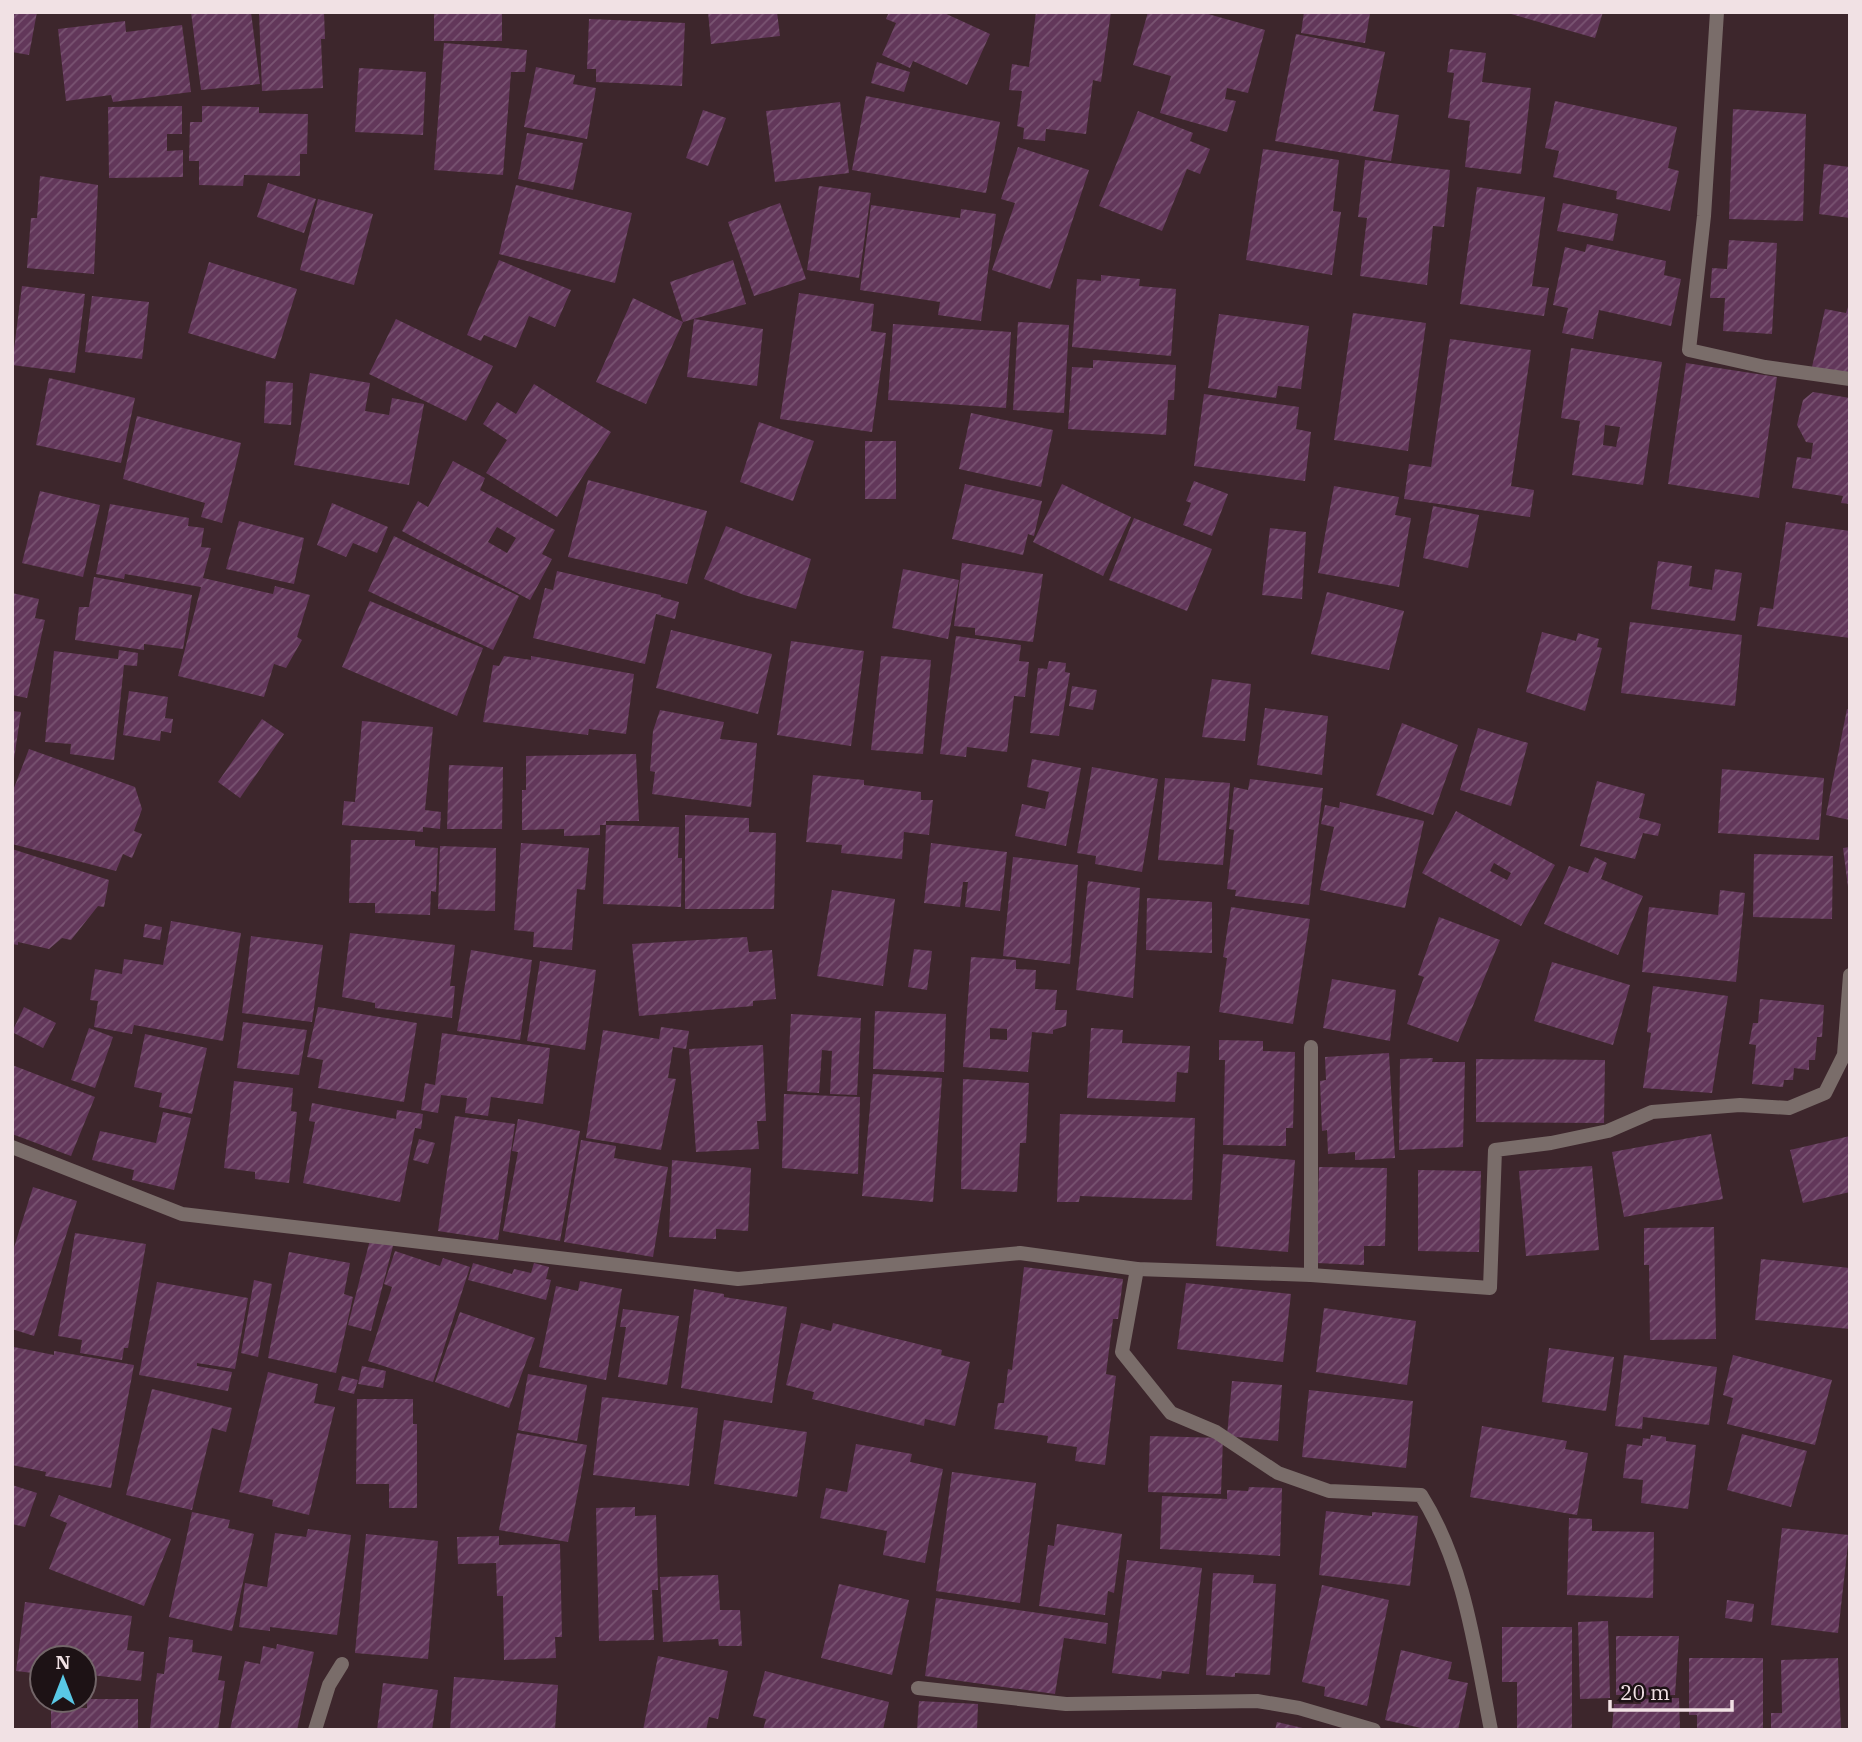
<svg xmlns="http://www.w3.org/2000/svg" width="1862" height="1742" font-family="'IBM Plex Serif',serif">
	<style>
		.building { fill: url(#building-hatch); fill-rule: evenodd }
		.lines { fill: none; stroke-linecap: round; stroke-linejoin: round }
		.street { stroke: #7a6d6a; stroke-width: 14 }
	</style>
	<defs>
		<pattern id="building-hatch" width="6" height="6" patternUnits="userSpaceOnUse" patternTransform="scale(1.75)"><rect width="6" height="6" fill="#62375a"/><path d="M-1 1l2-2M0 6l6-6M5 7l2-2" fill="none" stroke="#795472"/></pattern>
	</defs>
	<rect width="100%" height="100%" fill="#3d262c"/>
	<g class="building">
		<polygon points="12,12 37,12 29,55 12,52"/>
		<polygon points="191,12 251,12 260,84 201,90"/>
		<polygon points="259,12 324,12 325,39 321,39 323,88 262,91"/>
		<rect x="434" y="12" width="68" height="29"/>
		<polygon points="708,12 777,12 780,36 711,44"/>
		<polygon points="889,12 942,12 990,34 967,85 913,61 910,68 882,55 896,23 886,19"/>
		<polygon points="1036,12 1111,12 1101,82 1093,80 1086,134 1046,129 1045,141 1023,139 1024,128 1017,126 1022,91 1009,90 1012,64 1029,67"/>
		<polygon points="1148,12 1201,12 1265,30 1248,93 1227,88 1225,99 1236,101 1227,132 1160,113 1171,76 1133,65"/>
		<polygon points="1304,12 1370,13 1365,43 1301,33"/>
		<polygon points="1504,12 1603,12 1595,38"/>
		<polygon points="589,19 685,23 682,86 596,82 596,69 587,69"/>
		<polygon points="125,21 126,32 182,25 191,92 113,102 111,95 66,101 58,29"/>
		<polygon points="1296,34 1385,52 1373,111 1399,115 1391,161 1275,141"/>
		<polygon points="444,43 527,50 525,72 511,72 503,175 434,170"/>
		<polygon points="1450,49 1486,53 1482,82 1531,88 1521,174 1465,167 1470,121 1448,118 1454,73 1447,72"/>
		<polygon points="877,62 910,72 904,92 871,83"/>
		<polygon points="536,67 575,75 573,84 596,88 587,139 524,127"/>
		<polygon points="359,68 426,72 423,135 355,132"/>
		<polygon points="866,96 1000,122 986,193 852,170"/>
		<polygon points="1555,101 1677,127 1668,168 1679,171 1670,211 1616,199 1617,191 1553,177 1559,151 1545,148"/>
		<polygon points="840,102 849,173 775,182 766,111"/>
		<polygon points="182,106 182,134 167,134 167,151 183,150 183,177 109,178 108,107"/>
		<polygon points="202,106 259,107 259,113 308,114 307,154 300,154 300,176 244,175 243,186 199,185 199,161 189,161 190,122 202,122"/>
		<polygon points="1733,109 1806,114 1803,221 1729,219"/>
		<polygon points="703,110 726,118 708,166 686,158"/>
		<polygon points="1138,111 1193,133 1190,141 1210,149 1200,174 1187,169 1162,231 1099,206"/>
		<polygon points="527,133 583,143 573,190 518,179"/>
		<polygon points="1018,147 1089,170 1050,289 992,270 1015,203 1001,199"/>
		<polygon points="1263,149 1339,160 1333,211 1341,212 1332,275 1246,260"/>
		<polygon points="1365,160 1450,170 1444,227 1433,226 1427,285 1360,276 1367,218 1358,217"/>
		<polygon points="1824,164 1850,167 1850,218 1819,214"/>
		<polygon points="40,176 98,185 94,274 27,268 31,218 37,218"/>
		<polygon points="268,183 316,199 304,233 257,217"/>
		<polygon points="516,185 632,213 615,283 499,254"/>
		<polygon points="819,186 871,193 859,278 807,270"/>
		<polygon points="1477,187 1545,197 1532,286 1549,288 1544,316 1460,304"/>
		<polygon points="318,199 373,214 354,285 300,270"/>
		<polygon points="780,203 806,279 754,296 728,222"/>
		<polygon points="1563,203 1618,214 1613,241 1557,231"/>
		<polygon points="871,205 960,218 961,209 996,214 981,321 938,315 940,302 860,290"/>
		<polygon points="1729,240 1777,243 1772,334 1723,331 1725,298 1710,298 1712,268 1727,269"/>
		<polygon points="1587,244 1666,261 1664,275 1681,279 1671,326 1599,310 1593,339 1562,333 1568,308 1553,305 1565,247 1585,252"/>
		<polygon points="499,260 571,290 555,327 529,316 516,348 484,335 481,341 467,335"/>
		<polygon points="733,260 746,304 683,322 646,404 596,382 633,298 683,322 670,282"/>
		<polygon points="209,262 297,289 275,359 188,333"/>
		<polygon points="1101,275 1140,279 1139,286 1176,289 1171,356 1072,347 1077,279 1101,281"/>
		<polygon points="22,286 85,294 75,373 12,365"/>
		<polygon points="799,293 874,304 871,331 886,333 872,432 780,419"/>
		<polygon points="92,296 149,302 142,359 85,352"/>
		<polygon points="1850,301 1850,375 1812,367 1825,309 1846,313"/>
		<polygon points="1353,313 1426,323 1408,451 1334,440"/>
		<polygon points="1219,314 1309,326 1301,389 1278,386 1276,398 1208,388"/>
		<polygon points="396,319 493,366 466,421 369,374"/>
		<polygon points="694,319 763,329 757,386 687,377"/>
		<polygon points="1018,322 1069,325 1064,413 1013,410"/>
		<polygon points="893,324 1011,332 1006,408 888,400"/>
		<polygon points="1450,339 1531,350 1511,486 1534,490 1530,517 1404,499 1409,464 1431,467"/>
		<path d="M1571,348L1662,362L1643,485L1572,475L1580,421L1561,418ZM1605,425L1620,427L1616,447L1603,445Z"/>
		<polygon points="1093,360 1176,365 1174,400 1168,400 1166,435 1068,429 1072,367 1093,368"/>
		<polygon points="1686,363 1777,377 1759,498 1668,484"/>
		<polygon points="310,373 370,383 365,411 389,415 392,398 424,404 409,485 294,465"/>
		<polygon points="49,378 135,398 121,463 36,445"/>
		<polygon points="266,381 293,383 291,425 264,423"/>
		<polygon points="534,384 611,432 557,517 486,473 507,440 483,424 497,402 516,414"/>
		<polygon points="1813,392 1850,398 1850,504 1841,503 1843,496 1792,488 1797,457 1811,459 1813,443 1806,442 1797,425 1803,400"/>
		<polygon points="1204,394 1299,407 1296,429 1311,432 1305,481 1194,466"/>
		<polygon points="971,413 1053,430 1041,487 959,469"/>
		<polygon points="137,416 241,443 222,523 201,517 205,503 123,479"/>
		<polygon points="759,422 814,441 793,501 740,482"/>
		<rect x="865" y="441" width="31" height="58"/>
		<path d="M453,461L485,478L480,490L555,530L542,554L552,559L530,600L402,531L418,501L428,507ZM497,527L516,538L507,553L488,542Z"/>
		<polygon points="588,480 707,511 687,584 568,557"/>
		<polygon points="1194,481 1228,494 1212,536 1183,525 1191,503 1186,501"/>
		<polygon points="965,484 1042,501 1034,536 1028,534 1023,555 952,539"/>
		<polygon points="1062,484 1131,517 1103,576 1033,542"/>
		<polygon points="1334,486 1399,497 1395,515 1411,518 1399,587 1318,573"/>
		<polygon points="40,491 100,505 83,577 22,563"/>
		<polygon points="332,503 388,527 377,553 353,543 346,557 317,545"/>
		<polygon points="110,504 189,518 188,526 204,528 201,547 211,548 203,578 273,594 275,586 310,595 297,637 302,640 286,668 274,664 264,697 178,676 201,587 125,574 124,579 96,574"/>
		<polygon points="1433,506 1479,515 1468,568 1423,558"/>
		<polygon points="1134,518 1212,549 1187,611 1109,580"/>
		<polygon points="239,521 304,538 294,584 226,569"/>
		<polygon points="1786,522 1850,531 1850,638 1757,626 1760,607 1773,609"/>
		<polygon points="726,526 811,559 796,609 744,595 704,579"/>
		<polygon points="1270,528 1306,532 1302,599 1262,595"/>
		<polygon points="394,536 519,596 493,650 368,591"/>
		<polygon points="1658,561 1692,566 1689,586 1712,590 1715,569 1742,573 1735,621 1651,609"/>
		<polygon points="962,563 1043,574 1033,642 975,635 975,628 954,626"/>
		<polygon points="903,569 959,580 948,639 892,628"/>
		<polygon points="557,571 661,595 661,597 679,602 675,619 656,614 645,664 533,638 545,588 553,590"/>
		<polygon points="94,577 192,595 183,649 144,644 144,650 75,640 79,607 89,607"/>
		<polygon points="1327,592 1404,611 1389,670 1311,654"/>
		<polygon points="12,593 39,599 35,618 45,620 27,698 12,695"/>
		<polygon points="370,601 483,648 457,716 342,667"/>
		<polygon points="1630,622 1742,635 1735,706 1621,693"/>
		<polygon points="671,630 772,654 758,714 656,688"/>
		<polygon points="1542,632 1576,641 1578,633 1599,639 1597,647 1602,648 1585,711 1526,692"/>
		<polygon points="956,636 1021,645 1019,661 1029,662 1025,697 1014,696 1007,752 967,747 966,757 940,754"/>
		<polygon points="791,641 864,651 851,746 777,735"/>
		<polygon points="119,650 138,653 137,666 124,665 114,760 70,754 71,744 45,742 54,651 118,659"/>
		<polygon points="504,656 531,660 531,656 634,674 626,734 589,729 588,735 483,722 493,665 499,666"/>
		<polygon points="881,656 931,660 923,754 871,750"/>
		<polygon points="1049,661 1066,663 1065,672 1070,673 1059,736 1030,733 1038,668 1047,669"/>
		<polygon points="1212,679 1251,684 1245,741 1202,737"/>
		<polygon points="1072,686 1097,690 1093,710 1069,706"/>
		<polygon points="129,691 168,697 165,718 173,719 171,733 161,731 160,741 123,735"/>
		<polygon points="1265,708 1328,716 1322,775 1257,765"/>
		<polygon points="1847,709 1850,710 1850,820 1826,815"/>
		<polygon points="660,710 724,722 720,739 757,743 751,807 652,794 655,772 650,771 653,731"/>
		<polygon points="12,711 21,712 14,759 12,759"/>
		<polygon points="262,719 284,734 240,798 218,782"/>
		<polygon points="362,721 433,727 425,810 441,812 440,829 423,827 423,832 342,825 344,801 355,802"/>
		<polygon points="1402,723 1458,745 1433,815 1376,795"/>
		<polygon points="1478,728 1528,743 1511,806 1460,790"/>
		<polygon points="29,749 135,787 142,809 134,831 142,834 132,858 123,854 116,871 12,844 12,793"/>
		<polygon points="636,754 639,821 606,821 606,825 679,827 678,858 682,858 681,907 603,904 606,825 600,825 600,835 564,836 564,829 522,830 522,790 526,790 526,756"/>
		<polygon points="1032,759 1081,768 1066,846 1015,836 1022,804 1045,809 1049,792 1027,787"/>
		<polygon points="449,765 503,767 502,829 447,829"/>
		<polygon points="1092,767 1158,779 1142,872 1095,864 1096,856 1077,853"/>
		<polygon points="1722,769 1824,778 1819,840 1718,833"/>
		<polygon points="813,775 864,780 864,785 921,792 921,800 933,800 929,835 904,832 902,859 841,853 842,845 806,842"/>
		<polygon points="1165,778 1230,783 1223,865 1158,860"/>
		<polygon points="1250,779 1323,788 1309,905 1235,896 1236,890 1227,889 1234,830 1229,829 1234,787 1248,790"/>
		<polygon points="1597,781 1645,794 1639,818 1661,824 1658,836 1643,833 1635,859 1580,846"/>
		<polygon points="1340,802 1424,821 1405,908 1320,890 1334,827 1321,824 1325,805 1339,808"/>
		<path d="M1456,811L1555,865L1521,926L1422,873ZM1494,863L1511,873L1507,880L1490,871Z"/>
		<polygon points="685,815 749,818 749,832 776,833 774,909 685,909"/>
		<polygon points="351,840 415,840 415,846 438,848 436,892 431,891 430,915 375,913 375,903 349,903"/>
		<polygon points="521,843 589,848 585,890 577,889 572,950 533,947 534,932 514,930"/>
		<polygon points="931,843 1007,852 1000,911 965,907 968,882 963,882 960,907 924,903"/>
		<polygon points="440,846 496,848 495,911 438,909"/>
		<polygon points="1850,847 1850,886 1848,887 1843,848"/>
		<polygon points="12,849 109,880 104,907 98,906 71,940 62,938 49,949 18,942 18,945 12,944"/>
		<polygon points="1754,854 1833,856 1832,919 1753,917"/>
		<polygon points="1013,857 1078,865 1070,964 1003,956"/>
		<polygon points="1595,857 1607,863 1601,879 1643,896 1618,955 1544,924 1569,866 1588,873"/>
		<polygon points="1088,881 1140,888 1133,998 1076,990"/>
		<polygon points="832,890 895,899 883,986 817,976"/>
		<polygon points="1720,890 1745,893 1736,982 1642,972 1649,907 1718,915"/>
		<polygon points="1147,898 1212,902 1212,953 1146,950"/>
		<polygon points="1231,907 1310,919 1293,1024 1219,1012 1227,958 1223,957"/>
		<polygon points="1439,917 1500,940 1458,1042 1407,1024 1424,977 1418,975"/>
		<polygon points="171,921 241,933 223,1041 134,1025 132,1034 94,1027 98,1001 90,1000 95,969 122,974 124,959 163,965"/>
		<polygon points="145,924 162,927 160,940 143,937"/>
		<polygon points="350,933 455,945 450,986 455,986 452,1018 375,1008 375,1003 342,997"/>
		<polygon points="251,936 323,945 312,1022 242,1013"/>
		<polygon points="747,937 749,952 772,950 776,999 753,1001 753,1006 639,1016 632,944"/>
		<polygon points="914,949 932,951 927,990 908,987"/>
		<polygon points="471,950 532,960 520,1040 457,1031"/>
		<path d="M971,957L1016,960V969L1036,970L1035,989L1057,990L1055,1010H1067L1066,1026L1053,1030V1034L1032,1032L1028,1072L963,1067ZM990,1028L1007,1029V1040L990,1039Z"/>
		<polygon points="540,961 596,970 585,1050 527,1041"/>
		<polygon points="1552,962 1630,985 1613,1045 1534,1021"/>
		<polygon points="1332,979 1396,990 1390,1041 1323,1028"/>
		<polygon points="1653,986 1728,996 1712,1093 1643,1088 1651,1033 1647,1032"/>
		<polygon points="1760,999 1824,1005 1822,1037 1817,1037 1815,1060 1809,1060 1809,1070 1794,1068 1793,1080 1784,1080 1783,1087 1752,1084 1756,1045 1749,1044 1753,1023 1758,1023"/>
		<polygon points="24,1007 56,1023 43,1048 12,1032"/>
		<polygon points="318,1007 417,1023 404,1102 318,1088 323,1060 307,1057"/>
		<polygon points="875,1011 946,1014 944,1072 873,1069"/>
		<polygon points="791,1014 861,1018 857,1095 830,1094 832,1051 822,1050 819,1093 787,1091"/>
		<polygon points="243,1022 307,1030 299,1075 237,1068"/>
		<polygon points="661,1027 689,1031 686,1049 673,1047 668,1078 676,1079 661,1150 586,1138 603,1030 659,1039"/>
		<polygon points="89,1028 113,1037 95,1088 71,1080"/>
		<polygon points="1091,1028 1123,1030 1122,1043 1190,1046 1188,1073 1177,1072 1175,1102 1087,1098"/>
		<polygon points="442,1033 550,1048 543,1104 491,1097 488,1116 465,1113 467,1098 441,1095 438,1113 421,1110 425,1083 435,1085"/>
		<polygon points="145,1034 207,1048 192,1114 159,1107 162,1093 134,1087"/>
		<polygon points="1219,1040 1263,1041 1263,1051 1295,1052 1293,1128 1286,1128 1286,1146 1223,1145 1225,1060 1219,1060"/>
		<polygon points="763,1045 766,1121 757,1121 759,1149 696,1152 689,1049"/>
		<polygon points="1389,1053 1395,1158 1355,1160 1355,1152 1328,1154 1327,1130 1322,1131 1320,1081 1326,1080 1325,1057"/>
		<polygon points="1433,1058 1432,1062 1465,1062 1463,1147 1399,1150 1400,1059"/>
		<polygon points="1476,1059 1605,1060 1604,1123 1476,1122"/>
		<polygon points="12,1065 95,1097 71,1156 12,1134"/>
		<polygon points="873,1074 942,1078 933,1202 862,1196"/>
		<polygon points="963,1079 1029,1083 1026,1143 1020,1143 1017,1192 961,1189"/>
		<polygon points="234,1081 293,1088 291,1111 297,1112 289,1183 255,1179 255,1172 224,1168"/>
		<polygon points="784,1094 860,1097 858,1174 782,1168"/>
		<polygon points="312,1103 396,1119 397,1110 423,1114 421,1129 415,1128 400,1202 303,1183 315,1122 309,1121"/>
		<polygon points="163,1112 191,1118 174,1190 132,1180 134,1170 92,1160 100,1131 156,1143"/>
		<polygon points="1060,1114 1195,1118 1192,1200 1080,1196 1079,1202 1057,1202"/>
		<polygon points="455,1116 515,1124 498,1240 438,1231"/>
		<polygon points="518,1119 580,1131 560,1241 503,1231 518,1152 512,1151"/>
		<polygon points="1711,1134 1723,1199 1624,1217 1612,1152"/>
		<polygon points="1850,1136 1850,1192 1803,1203 1790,1150"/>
		<polygon points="419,1139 435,1143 428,1164 413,1160"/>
		<polygon points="581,1140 616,1146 614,1158 668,1167 653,1257 564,1242"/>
		<polygon points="1223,1154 1295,1160 1288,1252 1216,1246"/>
		<polygon points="672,1160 751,1168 748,1231 716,1229 716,1239 669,1237"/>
		<polygon points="1592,1166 1599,1250 1526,1256 1519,1171"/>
		<polygon points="1319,1167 1387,1168 1385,1246 1364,1246 1364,1265 1316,1263"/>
		<polygon points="1418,1170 1481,1171 1479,1252 1418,1251"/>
		<polygon points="33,1187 77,1201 34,1336 12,1329 12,1254"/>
		<polygon points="1714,1227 1716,1339 1650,1340 1649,1265 1644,1265 1644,1228"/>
		<polygon points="75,1233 146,1244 128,1348 124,1348 122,1360 80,1353 82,1340 58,1336"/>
		<polygon points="371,1236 394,1242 371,1331 348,1325"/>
		<polygon points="395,1251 440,1266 443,1258 470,1267 433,1382 368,1361 392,1287 384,1284"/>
		<polygon points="289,1252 350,1263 344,1294 353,1297 336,1373 268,1358"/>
		<polygon points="1761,1259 1850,1268 1850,1329 1755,1320"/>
		<polygon points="473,1263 512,1274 514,1269 531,1273 534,1263 549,1267 546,1279 551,1280 546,1300 468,1280"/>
		<polygon points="1024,1267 1123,1279 1118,1319 1113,1319 1106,1374 1116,1376 1105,1465 1075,1461 1077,1447 1047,1443 1048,1436 994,1429 998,1403 1004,1403 1008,1369 1012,1370"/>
		<polygon points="254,1280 272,1284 258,1357 241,1353"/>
		<polygon points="580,1281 622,1289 606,1380 539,1367 556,1286 578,1291"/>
		<polygon points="157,1282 248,1298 235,1369 197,1363 197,1366 232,1372 228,1391 139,1375"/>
		<polygon points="1186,1283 1291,1294 1283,1362 1177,1349"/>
		<polygon points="694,1289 724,1294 724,1297 787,1307 772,1403 681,1388"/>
		<polygon points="1324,1308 1416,1321 1407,1385 1316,1372"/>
		<polygon points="623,1309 679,1316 667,1385 618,1377 626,1327 620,1327"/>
		<polygon points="460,1312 535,1338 509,1408 435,1382"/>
		<polygon points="801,1323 831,1331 833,1323 942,1350 941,1355 970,1362 955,1426 925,1419 924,1426 812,1399 814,1392 786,1385"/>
		<polygon points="14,1347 54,1355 54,1351 134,1365 111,1488 45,1476 46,1472 12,1465"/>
		<polygon points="1549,1348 1614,1357 1606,1411 1542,1402"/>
		<polygon points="1624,1355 1717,1367 1709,1425 1643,1417 1642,1429 1615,1426"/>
		<polygon points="1733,1355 1832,1380 1815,1445 1727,1424 1733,1398 1723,1395"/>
		<polygon points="362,1366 386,1371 383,1388 358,1384"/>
		<polygon points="268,1372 318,1384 314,1403 335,1407 309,1515 272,1506 273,1500 239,1492"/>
		<polygon points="528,1374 587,1385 577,1441 518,1430"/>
		<polygon points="342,1376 358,1380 354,1394 338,1390"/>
		<polygon points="1232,1381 1282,1385 1278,1441 1227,1436"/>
		<polygon points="152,1389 232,1408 226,1432 212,1428 192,1510 126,1495"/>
		<polygon points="1309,1390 1413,1401 1406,1468 1302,1457"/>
		<polygon points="602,1397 698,1408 689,1486 593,1475"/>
		<polygon points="357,1399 413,1399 413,1424 417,1424 417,1508 389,1508 389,1484 356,1484"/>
		<polygon points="724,1420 807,1432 797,1497 714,1484"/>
		<polygon points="1482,1426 1567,1441 1565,1449 1588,1453 1577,1515 1470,1497"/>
		<polygon points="517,1433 587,1445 568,1542 499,1530"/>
		<polygon points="1742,1434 1807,1451 1791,1507 1727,1490"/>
		<polygon points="1651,1435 1666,1437 1666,1441 1696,1445 1688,1509 1641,1503 1643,1480 1623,1478 1627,1444 1642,1446 1643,1438 1650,1439"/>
		<polygon points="1150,1436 1223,1438 1221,1494 1148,1492"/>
		<polygon points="856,1444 912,1454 910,1462 943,1469 925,1563 883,1555 887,1531 820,1518 826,1488 847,1492"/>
		<polygon points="952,1472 1036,1483 1020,1603 936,1591"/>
		<polygon points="12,1485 37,1493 25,1527 12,1524"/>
		<polygon points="1249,1487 1282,1488 1280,1556 1160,1549 1162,1496 1227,1499 1227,1490 1248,1491"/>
		<polygon points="59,1495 171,1539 144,1606 49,1569 67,1523 50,1516"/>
		<polygon points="635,1507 635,1516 656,1515 658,1590 652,1590 654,1640 599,1641 596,1508"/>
		<polygon points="1326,1511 1372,1516 1372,1512 1418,1516 1410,1586 1319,1575"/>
		<polygon points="192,1512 230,1520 228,1528 254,1534 232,1631 169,1617"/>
		<polygon points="1569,1518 1592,1519 1592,1531 1654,1532 1653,1598 1567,1595"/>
		<polygon points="1057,1524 1122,1534 1114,1593 1108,1591 1105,1615 1039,1606 1048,1545 1054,1546"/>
		<polygon points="1782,1528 1849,1535 1838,1633 1771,1625"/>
		<polygon points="308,1529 351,1535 337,1635 270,1627 270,1631 239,1627 245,1583 267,1587 275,1533 306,1537"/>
		<polygon points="366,1534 438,1541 428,1659 355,1653"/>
		<polygon points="499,1536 499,1545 560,1544 562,1637 555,1637 556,1658 504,1660 503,1596 497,1596 496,1563 458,1564 457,1537"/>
		<polygon points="1127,1560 1202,1568 1189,1674 1162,1671 1161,1679 1112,1673"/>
		<polygon points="1213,1573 1254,1575 1253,1583 1276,1584 1270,1675 1235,1673 1235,1677 1206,1675"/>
		<polygon points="718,1575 720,1610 740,1610 742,1646 719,1646 718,1639 663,1642 660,1577"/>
		<polygon points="839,1584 909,1600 892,1675 821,1658"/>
		<polygon points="1322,1585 1389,1600 1367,1706 1324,1696 1325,1687 1302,1682"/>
		<polygon points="936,1598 1108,1623 1106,1644 1064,1638 1055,1694 925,1676"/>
		<polygon points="1727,1600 1754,1604 1752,1622 1725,1618"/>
		<polygon points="25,1602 132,1616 127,1650 144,1652 141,1681 84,1674 84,1658 42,1658 42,1674 16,1671"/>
		<polygon points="1608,1621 1610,1698 1580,1699 1578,1622"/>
		<polygon points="1502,1627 1572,1627 1572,1730 1517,1730 1517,1682 1502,1682"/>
		<polygon points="1616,1636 1679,1636 1675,1695 1616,1695"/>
		<polygon points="169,1637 193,1640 192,1652 222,1656 218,1680 225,1681 218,1730 150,1728 157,1673 164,1674"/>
		<polygon points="277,1644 314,1652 297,1730 230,1730 245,1661 260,1664 263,1646 276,1649"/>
		<polygon points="1401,1650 1452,1662 1448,1679 1468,1683 1458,1730 1430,1730 1385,1720"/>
		<polygon points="658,1656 728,1671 718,1719 709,1717 706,1730 643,1730"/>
		<polygon points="1689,1658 1763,1658 1763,1730 1697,1730 1697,1715 1689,1715"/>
		<polygon points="1838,1658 1841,1730 1771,1730 1771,1713 1782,1713 1781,1660"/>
		<polygon points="765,1671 889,1702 883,1730 763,1730 766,1719 753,1716"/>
		<polygon points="454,1677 558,1685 555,1730 450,1730"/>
		<polygon points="383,1683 438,1690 432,1730 377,1730"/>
		<polygon points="1679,1698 1680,1730 1612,1730 1614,1704 1641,1704 1640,1699"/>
		<polygon points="87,1699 138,1699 138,1730 51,1730 51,1708 87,1708"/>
		<polygon points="919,1701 978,1704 977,1730 917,1730"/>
		<polygon points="1277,1722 1307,1729 1307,1730 1275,1730"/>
	</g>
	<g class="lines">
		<g class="street">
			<polyline points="1717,12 1704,216 1689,350 1765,367 1850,379"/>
			<polyline points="1311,1047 1311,1275"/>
			<polyline points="12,1147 182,1214 738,1279 1020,1253 1137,1269 1311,1275 1490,1288 1495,1150 1551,1143 1608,1131 1652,1112 1740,1105 1789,1108 1825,1093 1844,1055 1850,975"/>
			<path d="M1137,1269L1122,1352L1171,1413L1216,1432L1278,1473L1329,1491L1421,1495C1465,1565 1475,1650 1491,1730"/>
			<polyline points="918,1688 1066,1704 1257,1701 1299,1708 1374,1730"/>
			<polyline points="315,1730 329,1685 342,1664"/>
		</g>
	</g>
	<rect width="1862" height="1742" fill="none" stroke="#f1e1e4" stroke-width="28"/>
	<g transform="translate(63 1679)"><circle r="33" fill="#1d1215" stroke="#726568" stroke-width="2"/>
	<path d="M0-5L12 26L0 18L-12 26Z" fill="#59c8e5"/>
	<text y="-10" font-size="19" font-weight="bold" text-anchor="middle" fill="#f1e1e4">N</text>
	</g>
	<path d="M1610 1700v10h122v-10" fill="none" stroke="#f1e1e4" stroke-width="3.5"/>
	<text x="1620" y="1700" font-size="21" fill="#f1e1e4" stroke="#1d1215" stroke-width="5" paint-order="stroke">20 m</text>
</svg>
